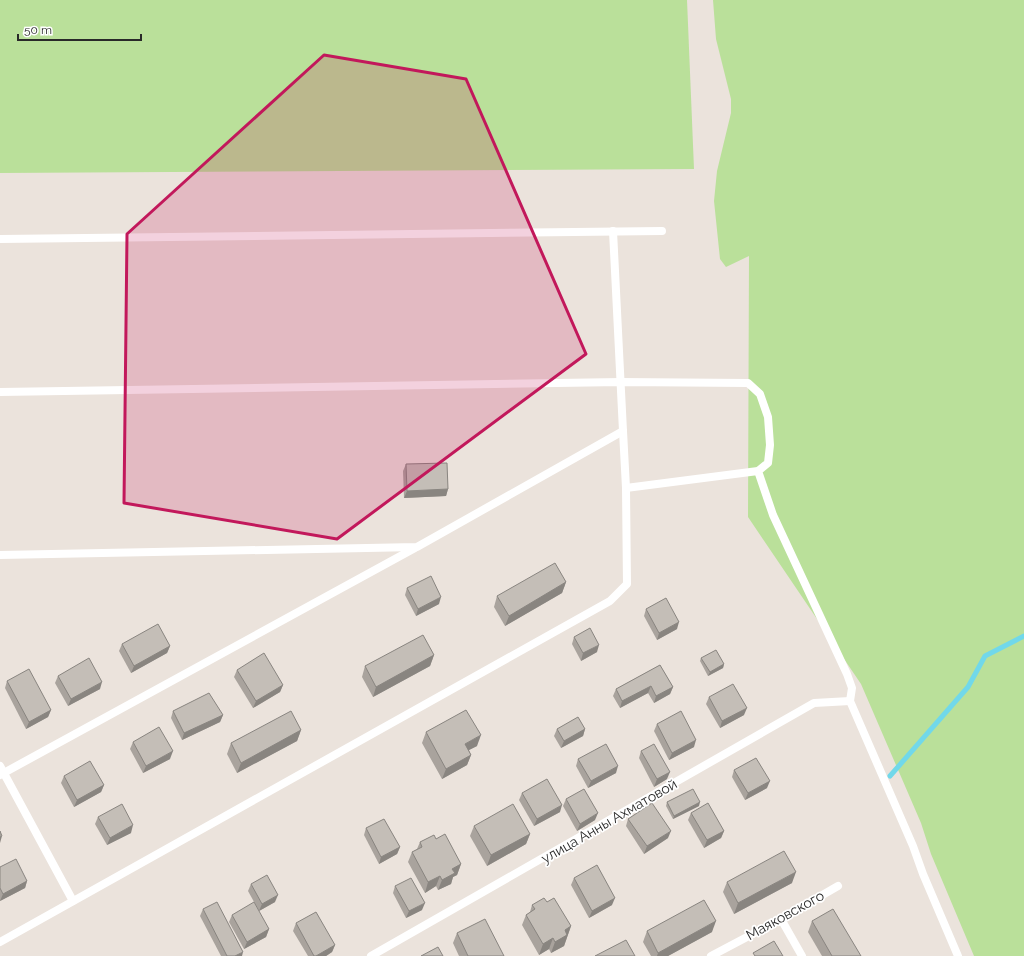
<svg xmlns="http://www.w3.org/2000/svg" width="1024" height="956" font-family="Raleway,sans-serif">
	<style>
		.green { fill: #bae09a }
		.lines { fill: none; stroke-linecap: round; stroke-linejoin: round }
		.stream { stroke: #71d8ea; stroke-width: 5 }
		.lane { stroke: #fff; stroke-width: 8 }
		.wall { fill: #a9a39d }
		.shaded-wall { fill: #898580 }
		.building { fill: #c4beb7; stroke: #898580 }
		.marked { fill: #c2185b; fill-opacity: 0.2; stroke: #c2185b; stroke-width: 3; stroke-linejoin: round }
		.labels { text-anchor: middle; stroke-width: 3.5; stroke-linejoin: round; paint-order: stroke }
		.street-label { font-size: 14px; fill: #292929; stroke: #fff }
	</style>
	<rect width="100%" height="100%" fill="#ebe3dc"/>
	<g class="green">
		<polygon points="0,0 687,0 694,169 0,173"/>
		<polygon points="713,0 1024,0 1024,956 974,956 931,854 921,823 861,684 748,517 749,256 726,267 720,259 714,201 717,171 731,113 731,99 716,39"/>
	</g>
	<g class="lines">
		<polyline class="stream" points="890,776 968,687 985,656 1024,636"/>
		<g class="lane">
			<polyline points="0,239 662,231"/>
			<polyline points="0,392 621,382 748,383 760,394 768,417 770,445 768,463 758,471 626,488 623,431"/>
			<polyline points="758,471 773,515 847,674 852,688 850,701 913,846 923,874 958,956"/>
			<polyline points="0,555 417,547 623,431 613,231"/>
			<polyline points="0,766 73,901"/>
			<polyline points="0,775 415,548"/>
			<polyline points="781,919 802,956"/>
			<polyline points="0,942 610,601 627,584 626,488"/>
			<polyline points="371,956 814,703 850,701"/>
			<polyline points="711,956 781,919 838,886"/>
		</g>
	</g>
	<g class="wall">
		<polygon points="406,464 448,489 446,496 404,498 403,471"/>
		<polygon points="566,582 562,593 505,626 494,607 497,596"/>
		<polygon points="407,588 439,604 416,616 405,595"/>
		<polygon points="646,609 677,629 657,640 644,616"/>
		<polygon points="574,637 597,652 581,661 572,644"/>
		<polygon points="122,644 170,646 167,653 131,673 119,651"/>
		<polygon points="434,655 430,666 373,697 362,677 365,666"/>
		<polygon points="701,658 724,664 723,668 708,676 700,661"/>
		<polygon points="660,665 673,687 670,694 654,703 648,693 620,708 613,696 616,689"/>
		<polygon points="237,670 283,685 280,692 253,708 234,677"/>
		<polygon points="58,676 100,689 68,706 55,683"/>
		<polygon points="7,681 51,710 48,717 26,729 5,688"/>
		<polygon points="709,697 744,715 720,728 706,704"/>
		<polygon points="173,711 223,715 220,722 182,740 171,718"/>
		<polygon points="657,724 694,747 669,760 654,731"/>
		<polygon points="557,729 585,729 583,736 561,748 554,736"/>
		<polygon points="301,730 297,741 237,773 227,754 231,743"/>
		<polygon points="426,732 477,746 469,750 471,755 467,765 442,779 422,743"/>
		<polygon points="133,742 170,759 143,773 130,749"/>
		<polygon points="641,751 667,779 654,787 639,758"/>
		<polygon points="578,759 616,773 588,788 576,766"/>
		<polygon points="734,770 767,788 745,800 732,777"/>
		<polygon points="64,776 104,785 101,792 74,807 61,783"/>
		<polygon points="522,793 560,812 534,826 519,800"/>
		<polygon points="566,799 595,820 577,831 563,806"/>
		<polygon points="667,802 699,806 673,819 666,806"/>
		<polygon points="691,813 724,831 721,838 704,848 688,820"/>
		<polygon points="98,817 131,833 107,845 95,824"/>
		<polygon points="628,819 668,838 644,854 626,826"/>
		<polygon points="474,826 530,834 526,844 487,866 470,836"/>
		<polygon points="366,828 400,847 397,854 379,864 364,835"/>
		<polygon points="436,839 461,864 457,875 453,877 451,884 438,890 436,886 425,893 408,862 412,852 417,849 420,842"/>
		<polygon points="0,867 27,881 25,888 0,901"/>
		<polygon points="574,878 612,905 589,918 571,885"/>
		<polygon points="727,882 792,883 734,914 723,892"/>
		<polygon points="251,884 275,902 259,911 248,891"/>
		<polygon points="395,886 422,910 406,918 393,893"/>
		<polygon points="547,902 571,926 564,946 551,953 549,949 539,955 522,925 526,915 530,912 532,905"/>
		<polygon points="203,909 242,956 221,956 200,916"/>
		<polygon points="232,915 269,929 266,937 244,949 229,922"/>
		<polygon points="812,921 861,956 822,956 808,932"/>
		<polygon points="296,923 335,945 332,952 326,956 308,956 293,931"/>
		<polygon points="647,931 712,932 668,956 651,956 643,942"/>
		<polygon points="457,933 504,956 459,956 453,943"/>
	</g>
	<g class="shaded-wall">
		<polygon points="448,489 446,496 404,498 407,491"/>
		<polygon points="566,582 562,593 505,626 509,616"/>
		<polygon points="441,597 439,604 416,616 418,609"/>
		<polygon points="679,622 677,629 657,640 659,633"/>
		<polygon points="599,645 597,652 581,661 583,653"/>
		<polygon points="170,646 167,653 131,673 134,666"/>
		<polygon points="434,655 430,666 373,697 376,687"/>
		<polygon points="724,664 723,668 708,676 710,672"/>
		<polygon points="102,682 100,689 68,706 71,699"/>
		<polygon points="283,685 280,692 253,708 256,701"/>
		<polygon points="651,686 648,693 620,708 622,701"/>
		<polygon points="673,687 670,694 654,703 656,696"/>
		<polygon points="747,708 744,715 720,728 722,721"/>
		<polygon points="51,710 48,717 26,729 29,722"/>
		<polygon points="223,715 220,722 182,740 184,733"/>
		<polygon points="585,729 583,736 561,748 564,741"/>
		<polygon points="301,730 297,741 237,773 241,763"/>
		<polygon points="481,735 477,746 461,754 465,744"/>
		<polygon points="696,740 694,747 669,760 672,753"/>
		<polygon points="173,751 170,759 143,773 146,766"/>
		<polygon points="471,755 467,765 442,779 446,769"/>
		<polygon points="618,766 616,773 588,788 591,781"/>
		<polygon points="670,772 667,779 654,787 657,779"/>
		<polygon points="770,781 767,788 745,800 748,793"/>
		<polygon points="104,785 101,792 74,807 77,800"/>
		<polygon points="700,802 699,806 673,819 674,816"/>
		<polygon points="562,805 560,812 534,826 537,819"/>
		<polygon points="598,813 595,820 577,831 580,824"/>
		<polygon points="133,825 131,833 107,845 110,838"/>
		<polygon points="671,831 668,838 644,854 647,846"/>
		<polygon points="724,831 721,838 704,848 707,840"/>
		<polygon points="530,834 526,844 487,866 491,855"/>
		<polygon points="2,836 0,843 0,837"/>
		<polygon points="400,847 397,854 379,864 381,857"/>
		<polygon points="461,864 457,875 453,877 451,884 438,890 442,880 452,869"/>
		<polygon points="796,872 792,883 734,914 738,903"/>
		<polygon points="440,876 436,886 425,893 428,882"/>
		<polygon points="27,881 25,888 0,901 3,894"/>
		<polygon points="278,895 275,902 259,911 262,904"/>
		<polygon points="615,898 612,905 589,918 592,911"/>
		<polygon points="425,903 422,910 406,918 409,911"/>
		<polygon points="716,921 712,932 668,956 657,956 658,953"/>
		<polygon points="571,926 564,946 551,953 555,942 565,930"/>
		<polygon points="269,929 266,937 244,949 247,942"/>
		<polygon points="553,938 549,949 539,955 543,944"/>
		<polygon points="335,945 332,952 326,956 316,956"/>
		<polygon points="243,952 242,956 235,956"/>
	</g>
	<g class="building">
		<polygon points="447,463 448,489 407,491 406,464"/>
		<polygon points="555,563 566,582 509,616 497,596"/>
		<polygon points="431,576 441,597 418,609 407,588"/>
		<polygon points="666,598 679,622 659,633 646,609"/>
		<polygon points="158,624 170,646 134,666 122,644"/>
		<polygon points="590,628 599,645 583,653 574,637"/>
		<polygon points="423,635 434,655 376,687 365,666"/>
		<polygon points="716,650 724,664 710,672 701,658"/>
		<polygon points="264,653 283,685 256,701 237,670"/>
		<polygon points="89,658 102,682 71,699 58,676"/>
		<polygon points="660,665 673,687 656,696 651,686 622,701 616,689"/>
		<polygon points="29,669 51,710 29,722 7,681"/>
		<polygon points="733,684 747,708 722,721 709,697"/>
		<polygon points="209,693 223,715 184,733 173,711"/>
		<polygon points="466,710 481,735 465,744 471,755 446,769 426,732"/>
		<polygon points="291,711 301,730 241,763 231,743"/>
		<polygon points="681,711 696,740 672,753 657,724"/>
		<polygon points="578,717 585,729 564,741 557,729"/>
		<polygon points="159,727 173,751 146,766 133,742"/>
		<polygon points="606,744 618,766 591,781 578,759"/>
		<polygon points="654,744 670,772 657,779 641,751"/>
		<polygon points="756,758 770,781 748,793 734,770"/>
		<polygon points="90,761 104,785 77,800 64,776"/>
		<polygon points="547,779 562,805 537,819 522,793"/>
		<polygon points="584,789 598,813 580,824 566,799"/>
		<polygon points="693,789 700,802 674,816 667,802"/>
		<polygon points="652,803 671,831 647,846 628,819"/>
		<polygon points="708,803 724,831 707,840 691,813"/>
		<polygon points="122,804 133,825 110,838 98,817"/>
		<polygon points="513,804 530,834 491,855 474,826"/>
		<polygon points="384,819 400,847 381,857 366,828"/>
		<polygon points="0,831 2,836 0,837"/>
		<polygon points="445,834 461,864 452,869 455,873 442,880 440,876 428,882 412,852 422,847 420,842 434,835 436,839"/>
		<polygon points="784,851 796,872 738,903 727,882"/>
		<polygon points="16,859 27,881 3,894 0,888 0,867"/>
		<polygon points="597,865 615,898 592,911 574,878"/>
		<polygon points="267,875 278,895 262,904 251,884"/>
		<polygon points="411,878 425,903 409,911 395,886"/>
		<polygon points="544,898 547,902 554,898 571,926 565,930 567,935 555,942 553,938 543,944 526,915 535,909 532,905"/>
		<polygon points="704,900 716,921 658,953 647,931"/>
		<polygon points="217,902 243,952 235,956 227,956 203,909"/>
		<polygon points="254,902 269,929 247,942 232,915"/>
		<polygon points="833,909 861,956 832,956 812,921"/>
		<polygon points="316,912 335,945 316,956 314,956 296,923"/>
		<polygon points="485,919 504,956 468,956 457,933"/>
		<polygon points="626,940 635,956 595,956"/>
		<polygon points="774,941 783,956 755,956 753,953"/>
		<polygon points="438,947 443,956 421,956"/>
	</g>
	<path class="marked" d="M324,55L466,79L586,354L337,539L124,503L127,234Z"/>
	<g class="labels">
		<g class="street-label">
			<text transform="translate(609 821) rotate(-30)" y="5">улица Анны Ахматовой</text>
			<text transform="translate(785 915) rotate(-29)" y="5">Маяковского</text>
		</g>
	</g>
	<path d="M18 34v6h123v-6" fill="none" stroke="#292929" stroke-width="2"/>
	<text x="24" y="34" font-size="12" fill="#292929" stroke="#ffffff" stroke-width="3" paint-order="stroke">50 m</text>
</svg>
